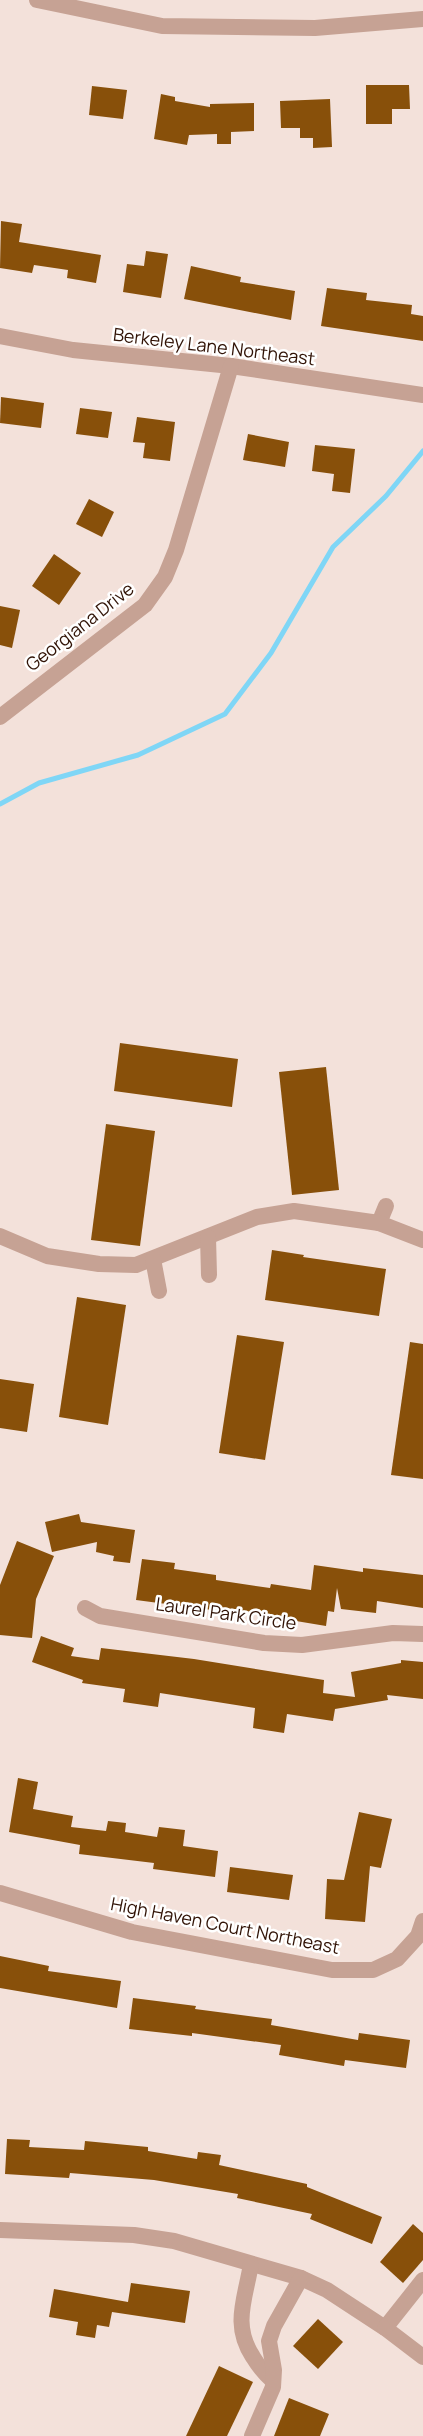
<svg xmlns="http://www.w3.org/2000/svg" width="423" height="2436" font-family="Manrope,sans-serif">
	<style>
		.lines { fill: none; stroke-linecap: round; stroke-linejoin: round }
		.stream { stroke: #7fd6f6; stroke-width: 5 }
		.building { fill: #88500a }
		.minor { stroke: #c6a294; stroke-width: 16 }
		.labels { text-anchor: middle; stroke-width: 5; stroke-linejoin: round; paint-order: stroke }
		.street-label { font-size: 18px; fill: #311306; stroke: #fff }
	</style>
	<rect width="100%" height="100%" fill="#f3e1da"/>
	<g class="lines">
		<polyline class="stream" points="0,804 39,783 138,755 225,714 271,653 333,547 386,496 423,451"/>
	</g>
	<g class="building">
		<polygon points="366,85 409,85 410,109 392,109 392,124 366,124"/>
		<polygon points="92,86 127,90 123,119 89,115"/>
		<polygon points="161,94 175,97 175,101 210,107 210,104 254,103 254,131 231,132 231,144 217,144 217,134 189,135 187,145 154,139"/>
		<polygon points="330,99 332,147 313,148 313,138 300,138 300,128 281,128 280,101"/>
		<polygon points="1,221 22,224 19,242 101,255 96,283 67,278 68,270 34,265 32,273 0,268"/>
		<polygon points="146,251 168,254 161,298 123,292 127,264 144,266"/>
		<polygon points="191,266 241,277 240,282 295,291 291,320 184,299"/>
		<polygon points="327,288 367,293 366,300 412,305 411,314 423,316 423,341 321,326"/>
		<polygon points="1,397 44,403 41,428 0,423"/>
		<polygon points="80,408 112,412 108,438 76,434"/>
		<polygon points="137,417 175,422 170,461 143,458 145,443 133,442"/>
		<polygon points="248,434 289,442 285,467 243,460"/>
		<polygon points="315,445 355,449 350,493 332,491 334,474 312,471"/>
		<polygon points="89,499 114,512 102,537 76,524"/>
		<polygon points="54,554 81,573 59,605 32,586"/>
		<polygon points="0,606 20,610 12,648 0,645"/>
		<polygon points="120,1043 238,1059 232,1107 114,1091"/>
		<polygon points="326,1067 339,1190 292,1195 279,1072"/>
		<polygon points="106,1124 155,1131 140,1246 91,1240"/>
		<polygon points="272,1250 304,1255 303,1257 386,1269 379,1316 265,1300"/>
		<polygon points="77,1297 126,1305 108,1425 59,1417"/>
		<polygon points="237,1335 284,1342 265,1460 219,1453"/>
		<polygon points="410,1342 423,1344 423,1479 391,1475"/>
		<polygon points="0,1379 34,1384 27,1432 0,1428"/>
		<polygon points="79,1514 81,1522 135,1530 130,1563 113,1561 114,1556 96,1552 97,1542 52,1552 45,1522"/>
		<polygon points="17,1541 54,1556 36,1599 32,1638 0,1635 0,1585"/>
		<polygon points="142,1559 175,1563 174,1569 216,1575 216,1580 270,1588 271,1584 311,1590 314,1565 363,1572 363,1568 423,1575 423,1608 377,1601 376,1613 341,1609 337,1588 334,1612 328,1611 326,1626 266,1616 267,1614 212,1606 212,1610 136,1600"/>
		<polygon points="41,1636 74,1648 71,1656 99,1660 101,1648 194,1659 324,1680 323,1693 355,1697 351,1672 401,1663 401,1660 423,1662 423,1699 387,1695 388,1700 335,1709 333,1721 287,1714 284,1733 253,1728 255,1708 160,1693 158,1707 123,1702 125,1689 82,1683 83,1680 32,1662"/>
		<polygon points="18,1778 38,1782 33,1809 73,1816 71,1827 106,1831 108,1821 126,1823 125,1832 157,1837 159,1827 185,1830 183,1846 218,1851 215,1877 153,1869 154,1863 79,1854 80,1845 9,1832"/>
		<polygon points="359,1812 392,1819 381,1868 370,1866 365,1922 325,1919 327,1879 344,1880"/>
		<polygon points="230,1867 293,1875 289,1900 227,1892"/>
		<polygon points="0,1956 49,1966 48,1971 121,1981 117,2008 0,1988"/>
		<polygon points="133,1998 196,2006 195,2009 272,2019 271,2025 358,2040 359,2033 410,2040 406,2068 345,2060 344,2066 279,2055 281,2045 192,2033 192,2036 129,2029"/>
		<polygon points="7,2139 30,2140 29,2147 84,2150 85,2141 148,2147 148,2151 197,2159 198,2152 221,2155 219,2165 307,2184 307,2187 382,2217 372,2244 310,2219 312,2214 237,2198 238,2194 154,2180 70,2173 69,2178 5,2174"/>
		<polygon points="413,2224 423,2233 423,2260 403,2283 380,2262"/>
		<polygon points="131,2283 190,2291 185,2323 112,2312 109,2327 97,2325 95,2338 76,2335 78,2322 49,2317 54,2289 128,2302"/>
		<polygon points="318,2319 343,2342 318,2369 293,2346"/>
		<polygon points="219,2366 253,2382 227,2436 186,2436"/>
		<polygon points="289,2398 329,2414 320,2436 274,2436"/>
	</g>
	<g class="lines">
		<g class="minor">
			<polyline points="37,0 162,26 315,28 423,19"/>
			<polyline points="0,336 73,350 231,366 423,395"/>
			<polyline points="0,717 145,605 165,577 176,550 231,366"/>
			<polyline points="379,1223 386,1206"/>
			<polyline points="0,1236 47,1256 99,1264 136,1265 257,1217 294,1211 379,1223 423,1240"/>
			<polyline points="208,1237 209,1275"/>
			<polyline points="153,1259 159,1291"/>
			<polyline points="85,1608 100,1616 264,1643 302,1645 393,1633 423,1634"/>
			<polyline points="0,1893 132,1932 332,1970 373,1970 397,1959 418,1936 423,1921"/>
			<polyline points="0,2230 134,2235 174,2241 301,2278 327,2290 385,2328 423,2357"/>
			<path d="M251,2264C245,2300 232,2325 253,2357C259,2367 265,2374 273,2381"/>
			<polyline points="385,2328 423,2280"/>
			<polyline points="252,2436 273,2387 274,2370 269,2341 274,2326 301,2278"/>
		</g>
	</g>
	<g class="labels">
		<g class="street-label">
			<text transform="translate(214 347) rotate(7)" y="6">Berkeley Lane Northeast</text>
			<text transform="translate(80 627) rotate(-38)" y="6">Georgiana Drive</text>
			<text transform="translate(226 1614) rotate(8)" y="6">Laurel Park Circle</text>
			<text transform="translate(225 1926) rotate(11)" y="6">High Haven Court Northeast</text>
		</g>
	</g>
</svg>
